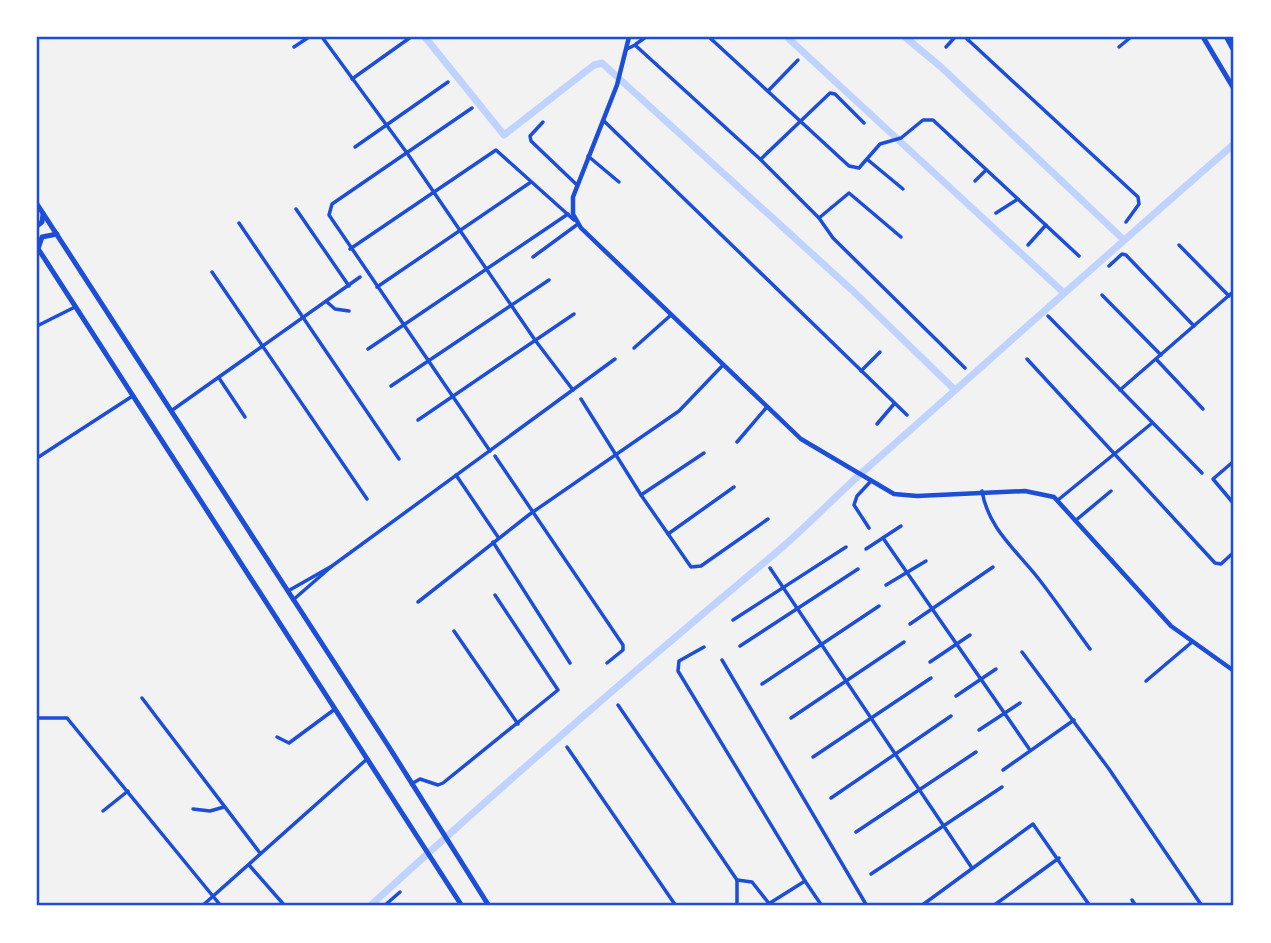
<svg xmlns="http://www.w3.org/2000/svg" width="1271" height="943" font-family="'Alegreya Sans',sans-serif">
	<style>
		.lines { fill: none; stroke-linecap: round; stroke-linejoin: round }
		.canal { stroke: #bfd3fe; stroke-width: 7 }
		.minor { stroke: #1d4ed8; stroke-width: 3.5 }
		.tertiary { stroke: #1d4ed8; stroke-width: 4.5 }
		.secondary { stroke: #1d4ed8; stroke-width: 5 }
		.trunk { stroke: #1d4ed8; stroke-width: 6 }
		.neatline { fill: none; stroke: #1d4ed8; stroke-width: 2.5 }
	</style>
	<rect width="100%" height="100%" fill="#f2f2f2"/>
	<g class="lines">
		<g class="canal">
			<polyline points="425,37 504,135 594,65 602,63 853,291 955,390"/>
			<polyline points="787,37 1064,293"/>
			<polyline points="905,37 941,67 1124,240"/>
			<path d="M370,906C501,786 635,670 772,556C807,527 839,492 874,462C994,356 1113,249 1234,144"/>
		</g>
		<g class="minor">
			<polyline points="322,37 407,153 535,340 573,390"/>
			<polyline points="709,37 849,166 859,168 880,144 901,138 923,120 933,120 1079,256"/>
			<polyline points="965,37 1138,197 1139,204 1126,222"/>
			<polyline points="636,44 646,37"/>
			<polyline points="294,47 309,37"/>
			<polyline points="946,47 955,37"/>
			<polyline points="1119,47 1131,37"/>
			<polyline points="627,49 635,45 760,159 819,218 833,238 965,368"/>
			<polyline points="352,79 411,37"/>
			<polyline points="768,91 798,60"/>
			<polyline points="472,108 332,204 329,215 490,451"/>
			<polyline points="604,121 907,415"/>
			<polyline points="543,122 530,136 531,141 577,185"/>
			<polyline points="355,147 448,82"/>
			<polyline points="588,156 619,182"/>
			<polyline points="761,159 830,93 835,94 864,123"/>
			<polyline points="868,160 903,189"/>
			<polyline points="975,181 986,170"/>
			<polyline points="296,209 349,286"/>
			<polyline points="996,213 1018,199"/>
			<polyline points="819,218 849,193 901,237"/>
			<polyline points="239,223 399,459"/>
			<polyline points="1028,245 1046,225"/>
			<polyline points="1179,245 1229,296"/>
			<polyline points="350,249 496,150 574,220"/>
			<polyline points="533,257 578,224"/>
			<polyline points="1109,266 1122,254 1126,255 1194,326"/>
			<polyline points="212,272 367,499"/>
			<polyline points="377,287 531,182"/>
			<polyline points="1102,295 1161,355"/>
			<polyline points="327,302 335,309 349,311"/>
			<polyline points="1048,316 1202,473"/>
			<polyline points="37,326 75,307"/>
			<polyline points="634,348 671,315"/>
			<polyline points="368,349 568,214"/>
			<polyline points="1027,359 1215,563 1221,564 1234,552"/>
			<polyline points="1156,359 1203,409"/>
			<polyline points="861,371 880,352"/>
			<polyline points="219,378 245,417"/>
			<polyline points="391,386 549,280"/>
			<polyline points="1120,390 1234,291"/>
			<polyline points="581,399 641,495 691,567 701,566 768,519"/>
			<polyline points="171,411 360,277"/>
			<polyline points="418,420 574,314"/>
			<polyline points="877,424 894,404"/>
			<polyline points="737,442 766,408"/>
			<polyline points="495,456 623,645 623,650 607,663"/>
			<polyline points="37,458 131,397"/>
			<polyline points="1234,461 1213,479 1234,504"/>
			<polyline points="456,475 498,537"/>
			<path d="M982,491C988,528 1016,550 1038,578C1056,601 1073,626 1090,649"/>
			<polyline points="641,495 704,453"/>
			<polyline points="1058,500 1151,424"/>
			<polyline points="1075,521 1111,491"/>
			<polyline points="869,528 854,505 857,496 871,481"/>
			<polyline points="668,534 734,487"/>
			<polyline points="883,538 1030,750"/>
			<polyline points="493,542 570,663"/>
			<polyline points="866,549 901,526"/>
			<polyline points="770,568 972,868"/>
			<polyline points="886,585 926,561"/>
			<polyline points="288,591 332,566"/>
			<polyline points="293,600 332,566 615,359"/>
			<polyline points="418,602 530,514 679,411 723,365"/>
			<polyline points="733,620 846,547"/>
			<polyline points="910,624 993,567"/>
			<polyline points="454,631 518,724"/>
			<polyline points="740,646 858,569"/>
			<polyline points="704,647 679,661 678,671 805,881 770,903"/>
			<polyline points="1022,652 1109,769 1202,906"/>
			<polyline points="722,660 867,906"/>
			<polyline points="930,662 970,635"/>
			<polyline points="1146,681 1192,642"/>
			<polyline points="762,684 879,606"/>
			<polyline points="956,696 996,669"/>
			<polyline points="142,698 260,853"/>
			<polyline points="618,705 737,880 737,906"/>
			<polyline points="37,718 67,718 221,906"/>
			<polyline points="791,718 904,642"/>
			<polyline points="979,730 1020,703"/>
			<polyline points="277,737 289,743 335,709"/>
			<polyline points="567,747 676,906"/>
			<polyline points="813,757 931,678"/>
			<polyline points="1003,770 1074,720"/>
			<polyline points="413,783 420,779 438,785 443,783 558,690 495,595"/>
			<polyline points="831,798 951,716"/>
			<polyline points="193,809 210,811 224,807"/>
			<polyline points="103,811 128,791"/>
			<polyline points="856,832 976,752"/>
			<polyline points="249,865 285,906"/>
			<polyline points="871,874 1002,787"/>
			<polyline points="737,880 752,882 771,906"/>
			<polyline points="805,881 822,906"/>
			<polyline points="1132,900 1136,906"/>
			<polyline points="202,906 367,759"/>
			<polyline points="384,906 400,892"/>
			<polyline points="921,906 1033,824 1090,906"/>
			<polyline points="993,906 1059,858"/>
		</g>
		<polyline class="tertiary" points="629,37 617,85 573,197 573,214 581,228 801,439 894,494 917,496 1025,491 1054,497 1171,626 1234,671"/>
		<g class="secondary">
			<polyline points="1203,37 1234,89"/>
			<polyline points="37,204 389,747 489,906"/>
			<polyline points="37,226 42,222 43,214"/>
			<polyline points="37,247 462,906"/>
			<polyline points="38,249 42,237 57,234"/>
		</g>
		<polyline class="trunk" points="1227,37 1234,50"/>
	</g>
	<rect width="1271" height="943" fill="none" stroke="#ffffff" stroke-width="77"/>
	<rect x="38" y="38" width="1194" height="866" class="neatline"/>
</svg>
